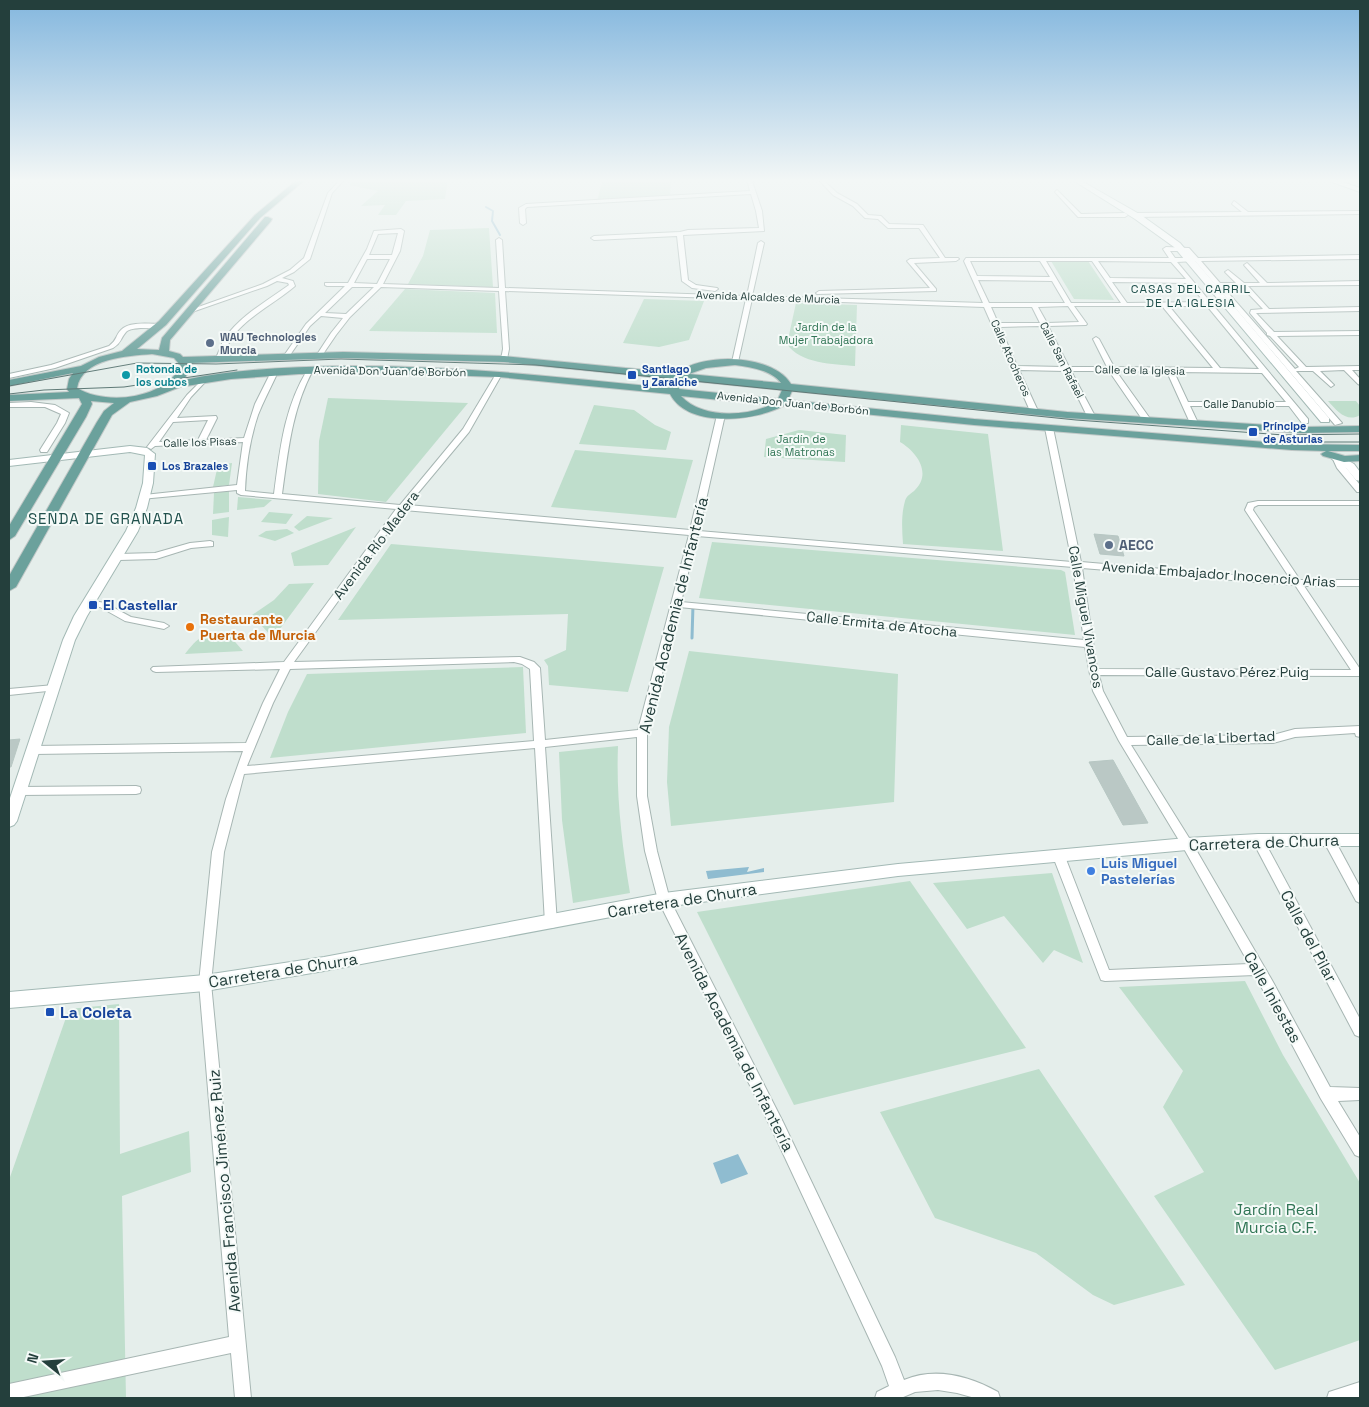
<svg xmlns="http://www.w3.org/2000/svg" width="1369" height="1407" font-family="'Space Grotesk',sans-serif">
	<style>
		.green { fill: #bfdecc }
		.water { fill: #8fbcd0 }
		.lines { fill: none; stroke-linecap: round; stroke-linejoin: round }
		.stream-far1 { stroke: #8fbcd0; stroke-width: 2 }
		.stream { stroke: #8fbcd0; stroke-width: 3 }
		.building { fill: #bac8c5; stroke: #b7c7c3 }
		.street-casing { stroke: #a7b6b3; stroke-width: 2 }
		.secondary-casing { stroke: #a3b9b5; stroke-width: 2 }
		.primary-casing { stroke: #c2c9c8; stroke-width: 2 }
		.street { fill: #fff; fill-rule: evenodd }
		.secondary { fill: #fff; fill-rule: evenodd }
		.primary { fill: #6ba19c; fill-rule: evenodd }
		.tram { stroke: #5f7a77; stroke-width: 1 }
		.service-dot { fill: #5c6f8a; stroke: #f5faf8; stroke-width: 2 }
		.culture-dot { fill: #0f9aa8; stroke: #f5faf8; stroke-width: 2 }
		.transit-dot { fill: #1a4fb4; stroke: #f5faf8; stroke-width: 2 }
		.food-dot { fill: #e8710a; stroke: #f5faf8; stroke-width: 2 }
		.shop-dot { fill: #3f7fe0; stroke: #f5faf8; stroke-width: 2 }
		.labels { text-anchor: middle; stroke-width: 4; stroke-linejoin: round; paint-order: stroke }
		.far-street-label { font-size: 11px; fill: #243f3c; stroke: #f5faf8 }
		.far-park-label { font-size: 11px; fill: #307555; stroke: #f5faf8 }
		.far-service-label { font-size: 11px; font-weight: bold; fill: #4e5e75; stroke: #f5faf8; text-anchor: start }
		.far-culture-label { font-size: 11px; font-weight: bold; fill: #0d838f; stroke: #f5faf8; text-anchor: start }
		.far-transit-label { font-size: 11px; font-weight: bold; fill: #164399; stroke: #f5faf8; text-anchor: start }
		.far-neighbourhood-label { font-size: 12px; letter-spacing: 1px; fill: #21514d; stroke: #f5faf8 }
		.street-label { font-size: 14px; fill: #243f3c; stroke: #f5faf8 }
		.service-label { font-size: 14px; font-weight: bold; fill: #4e5e75; stroke: #f5faf8; text-anchor: start }
		.transit-label { font-size: 14px; font-weight: bold; fill: #164399; stroke: #f5faf8; text-anchor: start }
		.food-label { font-size: 14px; font-weight: bold; fill: #c56008; stroke: #f5faf8; text-anchor: start }
		.shop-label { font-size: 14px; font-weight: bold; fill: #366cbe; stroke: #f5faf8; text-anchor: start }
		.neighbourhood-label { font-size: 15px; letter-spacing: 1px; fill: #21514d; stroke: #f5faf8 }
		.near-street-label { font-size: 16px; fill: #243f3c; stroke: #f5faf8 }
		.near-transit-label { font-size: 16px; font-weight: bold; fill: #164399; stroke: #f5faf8; text-anchor: start }
		.near-park-label { font-size: 16px; fill: #307555; stroke: #f5faf8 }
	</style>
	<rect width="100%" height="100%" fill="#e5eeeb"/>
	<g class="green">
		<polygon points="354,179 448,179 445,199 406,201 396,215 378,215 385,205 361,206 378,191 349,185"/>
		<polygon points="603,179 671,179 670,197 597,201"/>
		<polygon points="489,228 493,287 408,284 423,256 430,230"/>
		<polygon points="1051,261 1088,261 1114,300 1074,299"/>
		<polygon points="405,289 495,293 497,333 369,331"/>
		<polygon points="644,299 704,301 689,340 659,347 623,343"/>
		<path d="M796,303L857,305L855,366C834,364 800,364 787,344Z"/>
		<polygon points="328,398 468,403 386,502 318,494 319,441"/>
		<path d="M1328,401H1356L1360,406V415C1347,423 1337,411 1328,401Z"/>
		<polygon points="594,405 634,410 655,425 671,432 666,450 579,444"/>
		<path d="M901,425L988,434L1003,551L903,544C902,529 901,515 905,501C906,496 912,493 915,490C932,473 917,452 900,442Z"/>
		<polygon points="799,430 846,435 845,462 764,457 766,439"/>
		<polygon points="575,450 693,460 676,518 551,507"/>
		<polygon points="232,463 229,485 213,487 218,465"/>
		<polygon points="229,491 229,512 213,514 214,493"/>
		<polygon points="238,497 272,500 264,507 237,510"/>
		<polygon points="269,512 293,514 286,524 261,522"/>
		<polygon points="307,516 333,518 299,531 294,527"/>
		<polygon points="229,517 228,537 212,535 212,520"/>
		<polygon points="356,527 328,565 294,566 291,553"/>
		<polygon points="287,529 294,533 275,541 258,536 266,531"/>
		<polygon points="712,542 1061,570 1065,572 1075,635 699,598"/>
		<polygon points="391,544 664,567 628,692 549,685 548,666 544,660 566,650 568,614 338,620"/>
		<polygon points="314,583 274,637 272,637 252,615 274,600 289,584"/>
		<path d="M220,632L229,635L243,651L185,654C195,641 202,633 220,632Z"/>
		<polygon points="689,651 898,674 894,802 671,826 667,782 669,727"/>
		<polygon points="523,667 526,733 270,758 288,712 307,674"/>
		<path d="M618,746C616,796 622,844 630,893L573,903L562,820L559,752Z"/>
		<polygon points="1052,873 1083,963 1054,950 1043,963 1004,916 967,929 933,883"/>
		<polygon points="910,881 1026,1048 794,1105 697,912"/>
		<polygon points="1245,981 1283,1055 1360,1183 1360,1340 1275,1370 1154,1196 1204,1172 1163,1107 1183,1071 1119,987"/>
		<polygon points="119,1004 120,1154 189,1131 191,1172 122,1196 126,1398 9,1398 9,1180 69,1009"/>
		<polygon points="1039,1069 1185,1285 1114,1305 1093,1295 1036,1253 935,1218 880,1112"/>
	</g>
	<g class="water">
		<polygon points="749,867 747,872 764,868 764,872 708,879 706,871"/>
		<polygon points="738,1154 748,1174 721,1184 713,1163"/>
	</g>
	<g class="lines">
		<polyline class="stream-far1" points="486,207 493,211 492,221 500,235"/>
		<polyline class="stream" points="692,638 693,605"/>
	</g>
	<g class="building">
		<polygon points="1094,534 1118,536 1124,556 1100,554"/>
		<polygon points="20,739 11,767 9,767 9,740"/>
		<polygon points="1113,760 1148,823 1123,825 1089,762"/>
	</g>
	<g class="lines">
		<g class="street-casing">
			<g id="street">
				<path d="M341,179H345L332,193L310,259L294,272L282,278L293,281L295,286C276,303 238,321 228,345L243,357V359H239L226,350L220,360H216L215,359C220,352 220,345 225,338C240,316 267,301 289,285L288,283L277,281L267,286L192,312L187,311L263,284L290,270L304,258L328,193Z"/>
				<polygon points="747,179 776,179 752,181 762,211 764,231 683,235 688,280 696,285 717,288 718,289 715,291 692,288 682,281 677,236 594,240 591,238 594,236 680,232 688,230 759,228 756,211 751,194 527,207 525,209 526,223 523,225 520,223 519,208 526,204 750,191"/>
				<polygon points="818,179 822,179 837,193 857,204 868,215 881,216 889,224 923,225 945,258 958,258 959,259 956,261 914,263 936,289 936,291 817,294 816,293 819,291 930,288 907,261 910,259 940,258 919,228 888,228 878,219 865,218 853,206 833,195"/>
				<polygon points="1057,190 1081,214 1125,213 1128,215 1125,217 1078,217 1055,192"/>
				<polygon points="1234,201 1248,212 1360,211 1360,214 1134,217 1131,215 1134,213 1242,212 1232,204"/>
				<path d="M401,229L404,231L400,251L383,284L499,288L496,240L499,238L502,240L505,288L747,296L758,243L761,241L764,243L752,296L983,303L964,261L966,258H1169L1163,249L1166,247L1189,248L1198,258L1360,255V259L1201,261L1220,283H1236L1225,272L1228,270L1244,283H1260L1244,265L1247,263L1267,283L1360,281V285L1248,286L1269,309L1360,307V311L1256,313L1274,332L1360,331V335L1277,336L1306,367L1360,366V370H1352L1360,379V385L1358,384L1344,370L1320,371L1334,385L1331,387L1313,371H1296L1342,423L1335,425L1195,261L1177,262L1308,419V423H1302L1289,406H1190L1198,423L1191,425L1167,372L1116,371L1151,420L1147,422H1144L1109,371H1071L1095,416L1091,418L1087,416L1065,371L1019,370L1038,411L1031,413L984,307L752,299L738,362L735,364L732,362L746,299L505,291L509,349L507,359L504,361L501,359L503,349L499,291L381,287L350,317L336,335L321,357L316,356L331,333L343,318L321,316L310,326L288,358H284L283,357L306,324L345,286H327L325,285V283H348L367,249L374,231ZM398,233L392,255H369L378,234ZM1170,251H1185L1192,258H1175ZM367,259H390L377,284L354,283ZM970,261H1040L1050,277L977,276ZM1046,261H1092L1121,303H1071ZM1098,261L1171,262L1186,279L1110,278ZM978,280L1052,281L1065,303H989ZM1112,282L1189,283L1204,302L1127,303ZM1241,286L1263,309L1251,310L1250,313L1267,333V335L1270,336L1299,367L1295,369L1223,287ZM352,287H374L346,314L325,313ZM1068,306L1079,322L1047,323L1038,307ZM1074,306H1162L1213,368L1114,367L1099,339L1096,337L1093,339L1107,367H1069L1048,326L1086,325L1087,324ZM1169,306H1207L1259,369L1220,368ZM991,307H1032L1040,323H998ZM1042,326L1062,367L1017,366L1000,327ZM1174,372L1262,373L1286,402H1188Z"/>
				<path d="M161,324L164,326L163,327C155,329 131,326 126,332C120,339 122,342 113,348L55,368L9,378V374L51,365L109,346C118,339 115,336 121,330C129,321 150,324 161,324Z"/>
				<path d="M308,369L313,370C292,409 288,451 282,494L400,505L463,429L496,374L499,372L502,374L469,432L408,505L690,530L717,415L721,413L725,415L699,531L1072,562L1045,428L1049,426L1053,428L1081,562L1291,580L1245,510L1248,503L1258,501H1360V505H1258L1254,507L1253,510L1300,580H1360V586H1304L1360,669V676L1099,675L1103,691L1127,737L1273,735L1295,729L1360,726V737L1356,736L1355,733L1295,737L1273,743L1131,745L1191,841L1273,982L1330,1087L1360,1088V1100L1338,1101L1360,1137V1157L1355,1155L1321,1099L1255,975L1105,981L1101,980L1052,854L1054,851L1058,850L1062,851L1064,854L1109,970L1249,964L1183,847L1119,741L1093,691L1085,647L679,607L647,733V796L657,851L670,900L783,1122L895,1357L904,1380C935,1367 969,1376 998,1392L1000,1398H975L957,1393L938,1390L915,1392L901,1398H875L877,1392L889,1386L882,1366L773,1132L658,900L645,851L637,796V737L545,747L557,923L555,927L551,928L547,927L545,923L535,748L244,774L224,852L211,983L251,1398H235L231,1353L19,1398H9V1384L229,1337L199,983L212,852L226,799L243,751L34,754L30,753L29,750L30,747L34,746L246,743L263,703L280,669L156,672L153,671L151,669L153,667L284,662L396,509L241,495L237,493V490L141,499L140,497L144,495L237,485L243,442L155,446L151,449L147,447L187,395L205,377L207,378V380L191,397L177,418L216,416L217,418L206,440L244,438L255,404L271,372L276,371V376C270,389 263,402 258,415C250,439 246,465 245,491L274,494C280,450 284,407 308,369ZM208,420L198,440L159,442L173,422ZM404,510L689,535L638,730L545,740L540,668L534,662L520,657L294,662ZM697,536L1073,567L1084,640L681,602ZM1082,568L1295,585L1351,670L1097,669ZM514,662L522,664L530,669L534,741L247,766L273,703L290,669Z"/>
				<polygon points="31,402 55,405 69,413 65,423 47,452 41,452 40,450 57,423 61,414 45,407 9,407 9,403"/>
				<polygon points="1333,455 1339,455 1344,465 1360,485 1360,492 1357,492 1337,468 1332,457"/>
				<polygon points="210,541 213,542 213,546 191,548 156,559 119,560 115,557 119,554 155,553 190,543"/>
				<polygon points="88,600 105,603 131,617 164,623 169,626 164,629 125,621 100,607 85,605 83,603 85,601"/>
				<polygon points="54,685 57,686 59,688 57,690 9,695 9,689"/>
				<polygon points="136,786 140,787 141,790 140,793 136,794 19,795 15,794 14,791 15,788 19,787"/>
				<polygon points="1258,836 1262,837 1360,1019 1360,1037 1355,1035 1252,840 1254,837"/>
				<polygon points="1329,836 1333,837 1360,887 1360,903 1356,901 1323,840 1325,837"/>
				<polygon points="1360,1382 1360,1398 1327,1398 1329,1392"/>
			</g>
		</g>
		<g class="secondary-casing">
			<g id="secondary">
				<polygon points="1071,179 1078,179 1141,215 1180,243 1329,418 1329,422 1321,422 1174,247 1135,219"/>
				<polygon points="1324,179 1333,179 1360,188 1360,192"/>
				<polygon points="130,446 147,448 155,454 153,483 147,508 138,531 87,616 75,640 17,821 14,825 9,827 9,801 63,640 74,616 126,531 136,508 143,483 145,455 130,452 9,466 9,460"/>
				<polygon points="1336,454 1354,464 1360,472 1360,481 1356,480 1346,468 1332,459 1331,457"/>
				<polygon points="1258,834 1360,834 1360,846 1258,846 1187,850 898,876 664,907 324,971 205,991 9,1008 9,992 205,975 324,957 664,893 898,864 1187,838"/>
			</g>
		</g>
		<g class="primary-casing">
			<path id="primary" d="M298,179H306L260,218L166,325L137,349L159,350L162,338L265,217H268L272,219L271,221L170,340L169,351L180,354L183,357L343,352L504,356L677,373C703,352 773,354 791,384L1067,412L1301,427L1360,426V432L1301,433L1067,418L792,391L788,400L974,419L1292,444L1360,445V451H1328L1345,456L1360,455V461L1344,462L1323,456L1321,454L1326,451L1292,450L974,425L783,406C755,421 688,429 670,394L499,377L384,373L299,374L231,379L180,387L157,396L130,402L112,415L16,587L9,591V576L97,422L104,411L114,403L91,401L92,404L86,417L15,536L9,540V526L82,404L79,398L9,401V395L69,392L67,389L69,379L73,373L9,386V380L81,366L99,357L122,351L159,321L255,215ZM152,354L174,358L181,366C164,399 107,406 77,388C82,358 128,356 152,354ZM343,358L504,362L672,379L669,388C560,377 452,365 343,366C290,367 236,369 184,380L191,366L189,363ZM735,365C750,367 771,370 781,383L689,374L706,368ZM682,380L782,390L778,399L679,389ZM681,396L770,405C744,417 701,418 681,396Z"/>
		</g>
		<use href="#street" class="street"/>
		<use href="#secondary" class="secondary"/>
		<use href="#primary" class="primary"/>
		<g class="tram">
			<polyline points="9,386 137,363 216,364 341,359 536,365 1076,420 1284,435 1360,434"/>
			<polyline points="9,394 44,390 124,387 237,370"/>
			<polyline points="1316,442 1360,442"/>
		</g>
	</g>
	<linearGradient id="sky" x2="0" y2="1"><stop stop-color="#84b7de"/><stop offset="0.48" stop-color="#f3f7f6"/><stop offset="1" stop-color="#f3f7f6" stop-opacity="0"/></linearGradient>
	<rect width="1369" height="376" fill="url(#sky)"/>
	<g class="service-dot">
		<circle cx="210" cy="343" r="5"/>
		<circle cx="1109" cy="545" r="5"/>
	</g>
	<circle class="culture-dot" cx="126" cy="375" r="5"/>
	<g class="transit-dot">
		<rect x="627" y="370" width="10" height="10" rx="2.5"/>
		<rect x="1248" y="427" width="10" height="10" rx="2.5"/>
		<rect x="147" y="461" width="10" height="10" rx="2.5"/>
		<rect x="88" y="600" width="10" height="10" rx="2.5"/>
		<rect x="45" y="1007" width="10" height="10" rx="2.5"/>
	</g>
	<circle class="food-dot" cx="190" cy="627" r="5"/>
	<circle class="shop-dot" cx="1091" cy="871" r="5"/>
	<g class="labels">
		<g class="far-street-label">
			<text transform="translate(768 297) rotate(2)" y="4">Avenida Alcaldes de Murcia</text>
			<text transform="translate(1011 358) rotate(66)" y="4">Calle Atocheros</text>
			<text transform="translate(1062 360) rotate(63)" y="4">Calle San Rafael</text>
			<text transform="translate(1140 370) rotate(1)" y="4">Calle de la Iglesia</text>
			<text transform="translate(390 371) rotate(1)" y="4">Avenida Don Juan de Borbón</text>
			<text transform="translate(793 403) rotate(6)" y="4">Avenida Don Juan de Borbón</text>
			<text x="1239" y="408">Calle Danubio</text>
			<text transform="translate(200 442) rotate(-2)" y="4">Calle los Pisas</text>
		</g>
		<g class="far-park-label">
			<text x="826" y="331">Jardín de la<tspan x="826" dy="13">Mujer Trabajadora</tspan></text>
			<text x="801" y="443">Jardín de<tspan x="801" dy="13">las Matronas</tspan></text>
		</g>
		<g class="far-service-label">
			<text x="220" y="341">WAU Technologies<tspan x="220" dy="13">Murcia</tspan></text>
		</g>
		<g class="far-culture-label">
			<text x="136" y="373">Rotonda de<tspan x="136" dy="13">los cubos</tspan></text>
		</g>
		<g class="far-transit-label">
			<text x="642" y="373">Santiago<tspan x="642" dy="13">y Zaraiche</tspan></text>
			<text x="1263" y="430">Príncipe<tspan x="1263" dy="13">de Asturias</tspan></text>
			<text x="162" y="470">Los Brazales</text>
		</g>
		<g class="far-neighbourhood-label">
			<text x="1191" y="293">CASAS DEL CARRIL<tspan x="1191" dy="14">DE LA IGLESIA</tspan></text>
		</g>
		<g class="street-label">
			<text transform="translate(376 545) rotate(-53)" y="5">Avenida Río Madera</text>
			<text transform="translate(1219 574) rotate(4)" y="5">Avenida Embajador Inocencio Arias</text>
			<text transform="translate(1086 617) rotate(80)" y="5">Calle Miguel Vivancos</text>
			<text transform="translate(882 624) rotate(6)" y="5">Calle Ermita de Atocha</text>
			<text x="1227" y="677">Calle Gustavo Pérez Puig</text>
			<text transform="translate(1211 738) rotate(-2)" y="5">Calle de la Libertad</text>
		</g>
		<g class="service-label">
			<text x="1119" y="550">AECC</text>
		</g>
		<g class="transit-label">
			<text x="103" y="610">El Castellar</text>
		</g>
		<g class="food-label">
			<text x="200" y="624">Restaurante<tspan x="200" dy="16">Puerta de Murcia</tspan></text>
		</g>
		<g class="shop-label">
			<text x="1101" y="868">Luis Miguel<tspan x="1101" dy="16">Pastelerías</tspan></text>
		</g>
		<g class="neighbourhood-label">
			<text x="106" y="524">SENDA DE GRANADA</text>
		</g>
		<g class="near-street-label">
			<text transform="translate(673 615) rotate(-76)" y="6">Avenida Academia de Infantería</text>
			<text transform="translate(1264 842) rotate(-2)" y="6">Carretera de Churra</text>
			<text transform="translate(682 900) rotate(-9)" y="6">Carretera de Churra</text>
			<text transform="translate(1309 936) rotate(62)" y="6">Calle del Pilar</text>
			<text transform="translate(283 970) rotate(-9)" y="6">Carretera de Churra</text>
			<text transform="translate(1273 997) rotate(61)" y="6">Calle Iniestas</text>
			<text transform="translate(735 1042) rotate(63)" y="6">Avenida Academia de Infantería</text>
			<text transform="translate(224 1191) rotate(-95)" y="6">Avenida Francisco Jiménez Ruiz</text>
		</g>
		<g class="near-transit-label">
			<text x="60" y="1018">La Coleta</text>
		</g>
		<g class="near-park-label">
			<text x="1276" y="1215">Jardín Real<tspan x="1276" dy="18">Murcia C.F.</tspan></text>
		</g>
	</g>
	<rect width="1369" height="1407" fill="none" stroke="#243f3c" stroke-width="20"/>
	<g transform="translate(45 1362) rotate(287)" stroke="#f5faf8" stroke-width="4" paint-order="stroke">
	<path d="M0-4L9 19L0 12L-9 19Z" fill="#243f3c"/>
	<text y="-8" font-size="14" font-weight="bold" text-anchor="middle" fill="#243f3c">N</text>
	</g>
</svg>
